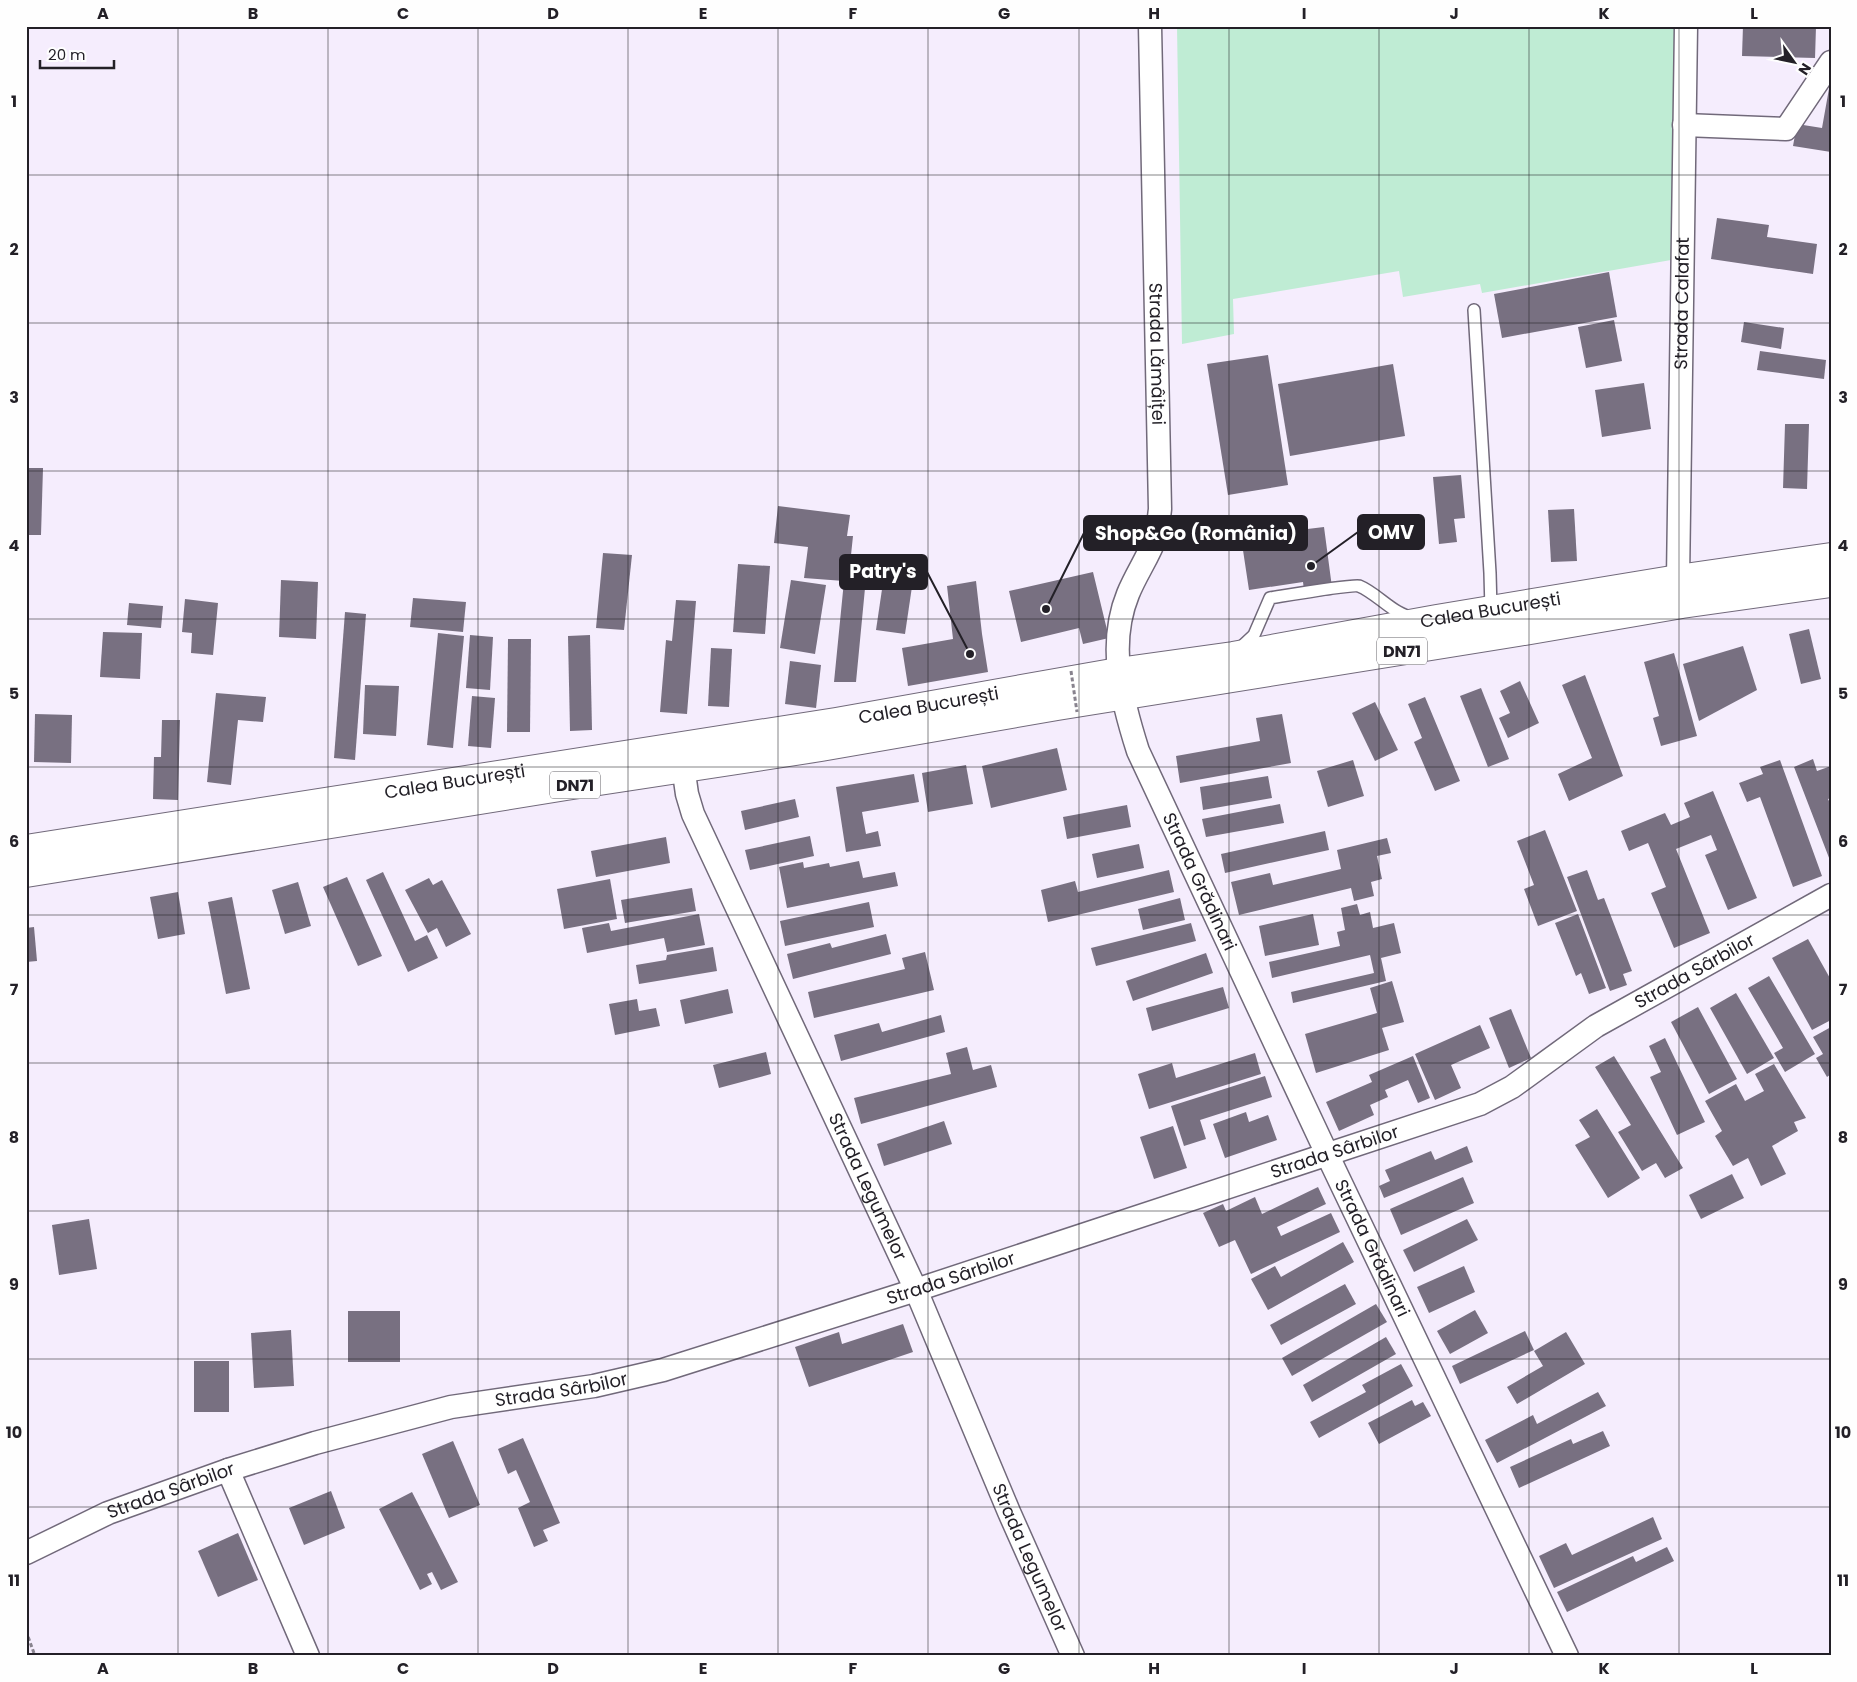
<svg xmlns="http://www.w3.org/2000/svg" width="1857" height="1682" font-family="Poppins,sans-serif">
	<style>
		.green { fill: #bfecd4 }
		.building { fill: #787081 }
		.lines { fill: none; stroke-linecap: round; stroke-linejoin: round }
		.lane-casing { stroke: #71697a; stroke-width: 14 }
		.street-casing { stroke: #71697a; stroke-width: 25 }
		.primary-casing { stroke: #71697a; stroke-width: 30 }
		.path { stroke: #88838e; stroke-width: 3; stroke-dasharray: 4 2.5; stroke-linecap: butt }
		.lane { stroke: #fff; stroke-width: 11 }
		.street { stroke: #fff; stroke-width: 22 }
		.primary { stroke: #fff; stroke-width: 28 }
		.path-bridge { stroke: #88838e; stroke-width: 3; stroke-dasharray: 4 2.5; stroke-linecap: butt }
		.grid { fill: none; stroke: #232027; stroke-width: 1; stroke-opacity: 0.55 }
		.labels { text-anchor: middle; stroke-width: 5; stroke-linejoin: round; paint-order: stroke }
		.shield { fill: #fefefe; stroke: #656368; stroke-width: 1 }
		.shield-label { font-size: 16px; font-weight: bold; fill: #232027 }
		.street-label { font-size: 18px; fill: #232027; stroke: #fefefe }
		.leader { fill: none; stroke: #232027; stroke-width: 2 }
		.callout-dot { fill: #232027; stroke: #fefefe; stroke-width: 2 }
		.callout { fill: #232027; stroke: #232027; stroke-width: 2 }
		.callout-label { font-size: 19px; text-anchor: middle; font-weight: bold; fill: #fff }
		.neatline { fill: none; stroke: #232027; stroke-width: 2 }
		.grid-label { font-size: 16px; text-anchor: middle; font-weight: bold; fill: #232027 }
	</style>
	<rect width="100%" height="100%" fill="#f5edfd"/>
	<polygon class="green" points="1177,26 1675,26 1671,260 1482,293 1480,284 1403,297 1399,271 1233,299 1234,334 1182,344"/>
	<g class="building">
		<polygon points="1743,26 1816,26 1815,58 1742,56"/>
		<polygon points="1830,83 1831,152 1793,146 1797,124 1822,128"/>
		<polygon points="1717,218 1769,225 1767,237 1817,244 1813,274 1711,259"/>
		<polygon points="1609,272 1617,317 1502,338 1494,294"/>
		<polygon points="1614,320 1622,361 1586,368 1578,327"/>
		<polygon points="1744,322 1784,328 1781,349 1741,342"/>
		<polygon points="1760,351 1826,360 1824,379 1757,370"/>
		<polygon points="1268,355 1288,485 1228,495 1207,364"/>
		<polygon points="1393,364 1405,436 1290,456 1278,384"/>
		<polygon points="1644,383 1651,429 1602,437 1595,390"/>
		<polygon points="1785,424 1809,424 1807,489 1783,488"/>
		<polygon points="26,468 43,468 41,535 26,535"/>
		<polygon points="1461,475 1465,518 1454,519 1457,542 1439,544 1433,477"/>
		<polygon points="778,506 850,515 847,536 853,536 851,555 868,557 856,682 834,682 844,581 804,578 808,547 774,543"/>
		<polygon points="1574,509 1577,561 1551,562 1548,510"/>
		<polygon points="1324,527 1333,595 1305,598 1303,582 1249,590 1241,537"/>
		<polygon points="603,553 632,555 624,630 596,628"/>
		<polygon points="738,564 770,566 765,634 733,632"/>
		<polygon points="885,569 914,573 905,634 876,630"/>
		<polygon points="1093,572 1109,638 1083,644 1079,628 1021,642 1009,591"/>
		<polygon points="281,580 318,582 316,639 279,637"/>
		<polygon points="791,580 826,585 815,654 780,648"/>
		<polygon points="976,581 982,634 988,672 908,686 902,648 953,639 947,586"/>
		<polygon points="413,598 466,602 463,632 410,627"/>
		<polygon points="185,599 218,603 213,655 191,653 192,633 182,632"/>
		<polygon points="676,600 696,601 687,714 660,712 666,640 672,641"/>
		<polygon points="129,603 163,606 161,628 127,625"/>
		<polygon points="345,612 366,614 355,760 334,758"/>
		<polygon points="1809,629 1821,679 1801,684 1789,634"/>
		<polygon points="103,632 142,633 140,679 100,677"/>
		<polygon points="438,633 464,636 453,748 427,745"/>
		<polygon points="470,635 493,637 490,690 466,688"/>
		<polygon points="590,635 592,730 570,731 568,636"/>
		<polygon points="508,639 531,639 530,732 507,732"/>
		<polygon points="1743,646 1757,690 1699,721 1683,664"/>
		<polygon points="711,648 732,649 729,707 708,706"/>
		<polygon points="1674,653 1697,736 1661,746 1653,718 1659,716 1644,662"/>
		<polygon points="790,661 821,665 816,708 785,704"/>
		<polygon points="1585,675 1623,776 1569,801 1558,774 1592,758 1562,685"/>
		<polygon points="1520,681 1539,723 1508,738 1499,718 1510,713 1500,691"/>
		<polygon points="365,685 399,686 396,736 363,734"/>
		<polygon points="1481,688 1509,759 1488,767 1460,696"/>
		<polygon points="216,693 266,697 263,722 238,720 231,785 207,782"/>
		<polygon points="472,696 495,698 491,748 468,746"/>
		<polygon points="1425,697 1460,781 1435,791 1414,742 1422,738 1408,704"/>
		<polygon points="1375,702 1398,750 1375,761 1352,713"/>
		<polygon points="35,714 72,715 71,763 34,762"/>
		<polygon points="1282,714 1291,763 1180,783 1176,756 1260,741 1256,718"/>
		<polygon points="162,720 180,720 178,800 153,799 154,757 161,757"/>
		<polygon points="1057,748 1067,790 991,808 982,766"/>
		<polygon points="1813,759 1817,771 1831,766 1831,798 1828,799 1831,805 1831,863 1794,767"/>
		<polygon points="1353,760 1364,796 1328,807 1317,771"/>
		<polygon points="1780,760 1822,876 1793,887 1760,797 1747,802 1739,783 1763,774 1760,767"/>
		<polygon points="966,765 973,804 928,812 922,773"/>
		<polygon points="914,774 919,802 862,812 866,834 878,831 881,846 846,852 836,787"/>
		<polygon points="1268,776 1272,798 1203,810 1200,787"/>
		<polygon points="1713,791 1757,898 1728,910 1705,855 1717,850 1711,835 1676,849 1710,933 1674,948 1651,893 1666,887 1648,843 1629,851 1621,831 1665,813 1671,825 1690,817 1684,803"/>
		<polygon points="795,799 799,817 745,830 741,811"/>
		<polygon points="1280,804 1284,823 1206,837 1202,819"/>
		<polygon points="1127,805 1131,827 1067,839 1063,817"/>
		<polygon points="1545,830 1577,911 1538,926 1524,889 1534,885 1517,841"/>
		<polygon points="1325,831 1329,850 1225,873 1221,854"/>
		<polygon points="810,836 814,856 750,870 745,850"/>
		<polygon points="666,837 670,863 596,877 591,851"/>
		<polygon points="1387,838 1391,853 1377,856 1382,879 1371,882 1374,896 1354,901 1351,888 1239,915 1231,882 1270,873 1273,885 1341,869 1337,850"/>
		<polygon points="1139,844 1144,868 1097,878 1092,854"/>
		<polygon points="859,861 863,878 895,872 898,886 787,908 779,867 803,862 804,868 829,863 830,867"/>
		<polygon points="1169,870 1174,892 1048,922 1041,890 1075,881 1078,892"/>
		<polygon points="1587,870 1598,900 1604,898 1632,971 1623,974 1627,985 1610,991 1567,877"/>
		<polygon points="383,872 415,941 427,935 438,958 408,972 366,880"/>
		<polygon points="347,877 382,956 358,966 323,887"/>
		<polygon points="429,878 433,885 442,880 471,934 446,947 437,928 428,933 405,890"/>
		<polygon points="610,879 617,919 564,929 557,889"/>
		<polygon points="298,882 311,926 285,934 272,890"/>
		<polygon points="692,888 696,911 625,923 621,900"/>
		<polygon points="178,892 185,934 158,939 150,897"/>
		<polygon points="232,897 250,989 226,994 208,902"/>
		<polygon points="1180,898 1185,920 1143,930 1138,909"/>
		<polygon points="869,902 874,927 785,946 780,921"/>
		<polygon points="1357,904 1360,915 1370,912 1373,928 1394,923 1401,953 1381,958 1386,981 1293,1003 1291,992 1374,973 1370,955 1272,978 1269,962 1340,946 1337,932 1345,930 1341,908"/>
		<polygon points="699,914 705,945 667,952 664,938 587,953 582,928 609,923 611,931"/>
		<polygon points="1313,914 1319,945 1265,956 1259,926"/>
		<polygon points="1578,914 1606,988 1589,994 1581,973 1576,976 1555,923"/>
		<polygon points="1191,923 1196,941 1096,966 1091,948"/>
		<polygon points="34,927 37,961 26,962 26,928"/>
		<polygon points="886,934 891,954 793,979 787,954 830,943 832,948"/>
		<polygon points="1808,939 1831,980 1831,1020 1812,1030 1772,958"/>
		<polygon points="713,947 717,971 639,984 636,965 666,960 667,955"/>
		<polygon points="925,952 934,990 814,1018 808,992 905,969 902,958"/>
		<polygon points="1206,953 1213,973 1133,1001 1126,981"/>
		<polygon points="1769,976 1815,1054 1785,1072 1774,1053 1783,1048 1748,988"/>
		<polygon points="1392,981 1404,1022 1382,1028 1389,1050 1316,1073 1305,1034 1377,1013 1370,988"/>
		<polygon points="1223,987 1229,1008 1152,1031 1146,1008"/>
		<polygon points="728,989 733,1013 685,1024 680,1000"/>
		<polygon points="1736,993 1774,1058 1747,1074 1710,1008"/>
		<polygon points="637,999 639,1011 656,1008 660,1026 615,1035 609,1004"/>
		<polygon points="1698,1007 1737,1079 1709,1094 1671,1022"/>
		<polygon points="1511,1009 1531,1058 1509,1068 1489,1018"/>
		<polygon points="941,1015 945,1032 841,1061 834,1035 879,1023 882,1032"/>
		<polygon points="1480,1025 1490,1048 1451,1065 1461,1088 1435,1100 1415,1054"/>
		<polygon points="1831,1027 1831,1074 1827,1077 1816,1058 1823,1054 1813,1037"/>
		<polygon points="1665,1038 1705,1122 1677,1135 1650,1077 1661,1072 1649,1046"/>
		<polygon points="967,1047 973,1070 991,1065 997,1087 861,1124 854,1098 951,1074 946,1053"/>
		<polygon points="766,1052 771,1074 719,1088 713,1065"/>
		<polygon points="1255,1053 1261,1074 1149,1109 1138,1074 1172,1063 1176,1078"/>
		<polygon points="1413,1056 1430,1098 1418,1103 1408,1080 1385,1090 1388,1097 1370,1105 1374,1115 1339,1131 1326,1102 1372,1082 1369,1075"/>
		<polygon points="1614,1056 1683,1168 1665,1178 1656,1163 1642,1171 1618,1132 1631,1125 1595,1067"/>
		<polygon points="1774,1064 1806,1118 1794,1122 1798,1131 1772,1146 1786,1174 1761,1186 1748,1158 1733,1166 1715,1136 1722,1131 1705,1101 1736,1084 1745,1101 1764,1091 1755,1074"/>
		<polygon points="1265,1076 1272,1097 1200,1120 1206,1139 1184,1146 1171,1106"/>
		<polygon points="1597,1109 1640,1178 1608,1198 1575,1145 1590,1137 1579,1120"/>
		<polygon points="1246,1112 1249,1122 1268,1115 1277,1140 1225,1158 1213,1124"/>
		<polygon points="944,1121 952,1144 884,1166 877,1144"/>
		<polygon points="1173,1126 1187,1168 1154,1179 1140,1137"/>
		<polygon points="1467,1146 1473,1162 1384,1198 1379,1186 1390,1181 1385,1170 1431,1151 1435,1160"/>
		<polygon points="1732,1174 1744,1198 1701,1219 1689,1195"/>
		<polygon points="1463,1177 1474,1203 1401,1235 1390,1209"/>
		<polygon points="1318,1187 1326,1204 1277,1227 1281,1236 1331,1213 1340,1232 1251,1274 1235,1240 1219,1247 1203,1213 1223,1204 1226,1211 1255,1197 1262,1214"/>
		<polygon points="89,1219 97,1269 59,1275 52,1225"/>
		<polygon points="1467,1219 1478,1240 1414,1272 1403,1250"/>
		<polygon points="1343,1242 1354,1262 1268,1310 1251,1279 1275,1266 1281,1277"/>
		<polygon points="1464,1266 1475,1292 1429,1313 1417,1287"/>
		<polygon points="1345,1284 1356,1304 1281,1345 1270,1325"/>
		<polygon points="1376,1304 1387,1322 1292,1376 1282,1358"/>
		<polygon points="1475,1310 1488,1333 1450,1354 1437,1331"/>
		<rect x="348" y="1311" width="52" height="51"/>
		<polygon points="903,1324 913,1352 809,1387 795,1347 839,1332 842,1344"/>
		<polygon points="291,1330 294,1386 254,1388 251,1333"/>
		<polygon points="1525,1331 1534,1350 1460,1384 1452,1366"/>
		<polygon points="1566,1332 1585,1364 1517,1404 1507,1387 1543,1366 1534,1351"/>
		<polygon points="1386,1337 1396,1354 1312,1402 1303,1385"/>
		<rect x="194" y="1361" width="35" height="51"/>
		<polygon points="1401,1364 1413,1386 1319,1438 1310,1422 1366,1392 1362,1385"/>
		<polygon points="1598,1392 1606,1406 1497,1463 1485,1440 1533,1415 1537,1424"/>
		<polygon points="1412,1400 1415,1406 1423,1402 1431,1416 1379,1444 1368,1423"/>
		<polygon points="1603,1431 1610,1446 1519,1488 1510,1467 1571,1439 1573,1444"/>
		<polygon points="523,1438 560,1523 543,1530 548,1541 534,1547 518,1508 530,1502 516,1470 508,1474 498,1449"/>
		<polygon points="453,1441 480,1505 449,1518 422,1454"/>
		<polygon points="331,1491 345,1528 304,1545 289,1508"/>
		<polygon points="412,1492 458,1582 441,1590 432,1572 427,1574 432,1584 420,1590 379,1509"/>
		<polygon points="1653,1517 1662,1539 1554,1588 1539,1556 1566,1543 1572,1555"/>
		<polygon points="238,1533 258,1580 218,1597 198,1551"/>
		<polygon points="1667,1547 1674,1561 1567,1612 1557,1592 1633,1556 1636,1562"/>
	</g>
	<g class="lines">
		<g class="lane-casing">
			<g id="lane">
				<polyline points="1474,310 1490,573 1491,610"/>
				<path d="M1239,649L1254,635L1270,598C1283,596 1352,584 1359,586C1377,593 1395,616 1413,617"/>
			</g>
		</g>
		<g class="street-casing">
			<g id="street">
				<path id="s1" d="M1150,26L1160,509C1159,518 1158,527 1156,536C1149,556 1136,574 1128,594C1107,645 1122,701 1138,751L1327,1154L1567,1656"/>
				<polyline points="1684,125 1786,129 1831,62"/>
				<path id="s2" d="M1681,595L1678,579L1686,26"/>
				<path id="s3" d="M681,752L687,794L693,814L916,1290L1009,1512L1073,1656"/>
				<polyline points="228,1470 308,1656"/>
				<path id="s4" d="M26,1553L108,1513L228,1470L315,1443L451,1407L594,1386L663,1370L916,1290L1480,1104L1512,1087L1596,1026L1831,895"/>
			</g>
		</g>
		<g class="primary-casing">
			<g id="primary">
				<path id="s5" d="M26,849L836,722L1118,672L1233,656L1437,619L1678,579L1831,557"/>
				<polyline points="26,873 566,786 821,747 1057,706 1518,632 1682,604 1831,583"/>
			</g>
		</g>
		<polyline class="path" points="26,1631 35,1656"/>
		<use href="#lane" class="lane"/>
		<use href="#street" class="street"/>
		<use href="#primary" class="primary"/>
		<polyline class="path-bridge" points="1071,671 1077,712"/>
	</g>
	<path class="grid" d="M178,26V1656M328,26V1656M478,26V1656M628,26V1656M778,26V1656M928,26V1656M1079,26V1656M1229,26V1656M1379,26V1656M1529,26V1656M1679,26V1656M26,175H1831M26,323H1831M26,471H1831M26,619H1831M26,767H1831M26,915H1831M26,1063H1831M26,1211H1831M26,1359H1831M26,1507H1831"/>
	<g class="labels">
		<g class="shield">
			<rect x="1377" y="637.5" width="50" height="27" rx="4"/>
			<rect x="550" y="771.5" width="50" height="27" rx="4"/>
		</g>
		<g class="shield-label">
			<text x="1402" y="657">DN71</text>
			<text x="575" y="791">DN71</text>
		</g>
		<g class="street-label">
			<text dy="6" stroke="none"><textPath href="#s2" startOffset="292">Strada Calafat</textPath></text>
			<text dy="6" stroke="none"><textPath href="#s1" startOffset="328">Strada Lămâiței</textPath></text>
			<text dy="6" stroke="none"><textPath href="#s5" startOffset="1484">Calea București</textPath></text>
			<text dy="6" stroke="none"><textPath href="#s5" startOffset="914">Calea București</textPath></text>
			<text dy="6" stroke="none"><textPath href="#s5" startOffset="434">Calea București</textPath></text>
			<text dy="6" stroke="none"><textPath href="#s1" startOffset="880">Strada Grădinari</textPath></text>
			<text dy="6" stroke="none"><textPath href="#s4" startOffset="1778">Strada Sârbilor</textPath></text>
			<text dy="6" stroke="none"><textPath href="#s4" startOffset="1372">Strada Sârbilor</textPath></text>
			<text dy="6" stroke="none"><textPath href="#s3" startOffset="475">Strada Legumelor</textPath></text>
			<text dy="6" stroke="none"><textPath href="#s1" startOffset="1285">Strada Grădinari</textPath></text>
			<text dy="6" stroke="none"><textPath href="#s4" startOffset="968">Strada Sârbilor</textPath></text>
			<text dy="6" stroke="none"><textPath href="#s4" startOffset="562">Strada Sârbilor</textPath></text>
			<text dy="6" stroke="none"><textPath href="#s4" startOffset="158">Strada Sârbilor</textPath></text>
			<text dy="6" stroke="none"><textPath href="#s3" startOffset="880">Strada Legumelor</textPath></text>
		</g>
	</g>
	<path class="leader" d="M1311 566L1358 532M1046 609L1084 533M970 654L927 572"/>
	<g class="callout-dot">
		<circle cx="1311" cy="566" r="5"/>
		<circle cx="1046" cy="609" r="5"/>
		<circle cx="970" cy="654" r="5"/>
	</g>
	<g class="callout">
		<rect x="1358" y="515" width="66" height="34" rx="5"/>
		<rect x="1084" y="516" width="223" height="34" rx="5"/>
		<rect x="840" y="555" width="87" height="34" rx="5"/>
	</g>
	<g class="callout-label">
		<text x="1391" y="539">OMV</text>
		<text x="1196" y="540">Shop&amp;Go (România)</text>
		<text x="883" y="578">Patry's</text>
	</g>
	<rect width="1857" height="1682" fill="none" stroke="#fefefe" stroke-width="55"/>
	<g transform="translate(1794 62) rotate(123)" stroke="#fefefe" stroke-width="4" paint-order="stroke">
	<path d="M0-4L9 19L0 12L-9 19Z" fill="#232027"/>
	<text y="-8" font-size="14" font-weight="bold" text-anchor="middle" fill="#232027">N</text>
	</g>
	<path d="M40 60v8h74v-8" fill="none" stroke="#232027" stroke-width="2.5"/>
	<text x="48" y="60" font-size="15" fill="#232027" stroke="#fefefe" stroke-width="4" paint-order="stroke">20 m</text>
	<rect x="28" y="28" width="1802" height="1626" class="neatline"/>
	<g class="grid-label">
		<text x="103" y="19">A</text>
		<text x="253" y="19">B</text>
		<text x="403" y="19">C</text>
		<text x="553" y="19">D</text>
		<text x="703" y="19">E</text>
		<text x="853" y="19">F</text>
		<text x="1004" y="19">G</text>
		<text x="1154" y="19">H</text>
		<text x="1304" y="19">I</text>
		<text x="1454" y="19">J</text>
		<text x="1604" y="19">K</text>
		<text x="1754" y="19">L</text>
		<text x="14" y="107">1</text>
		<text x="1843" y="107">1</text>
		<text x="14" y="255">2</text>
		<text x="1843" y="255">2</text>
		<text x="14" y="403">3</text>
		<text x="1843" y="403">3</text>
		<text x="14" y="551">4</text>
		<text x="1843" y="551">4</text>
		<text x="14" y="699">5</text>
		<text x="1843" y="699">5</text>
		<text x="14" y="847">6</text>
		<text x="1843" y="847">6</text>
		<text x="14" y="995">7</text>
		<text x="1843" y="995">7</text>
		<text x="14" y="1143">8</text>
		<text x="1843" y="1143">8</text>
		<text x="14" y="1290">9</text>
		<text x="1843" y="1290">9</text>
		<text x="14" y="1438">10</text>
		<text x="1843" y="1438">10</text>
		<text x="14" y="1586">11</text>
		<text x="1843" y="1586">11</text>
		<text x="103" y="1674">A</text>
		<text x="253" y="1674">B</text>
		<text x="403" y="1674">C</text>
		<text x="553" y="1674">D</text>
		<text x="703" y="1674">E</text>
		<text x="853" y="1674">F</text>
		<text x="1004" y="1674">G</text>
		<text x="1154" y="1674">H</text>
		<text x="1304" y="1674">I</text>
		<text x="1454" y="1674">J</text>
		<text x="1604" y="1674">K</text>
		<text x="1754" y="1674">L</text>
	</g>
</svg>
